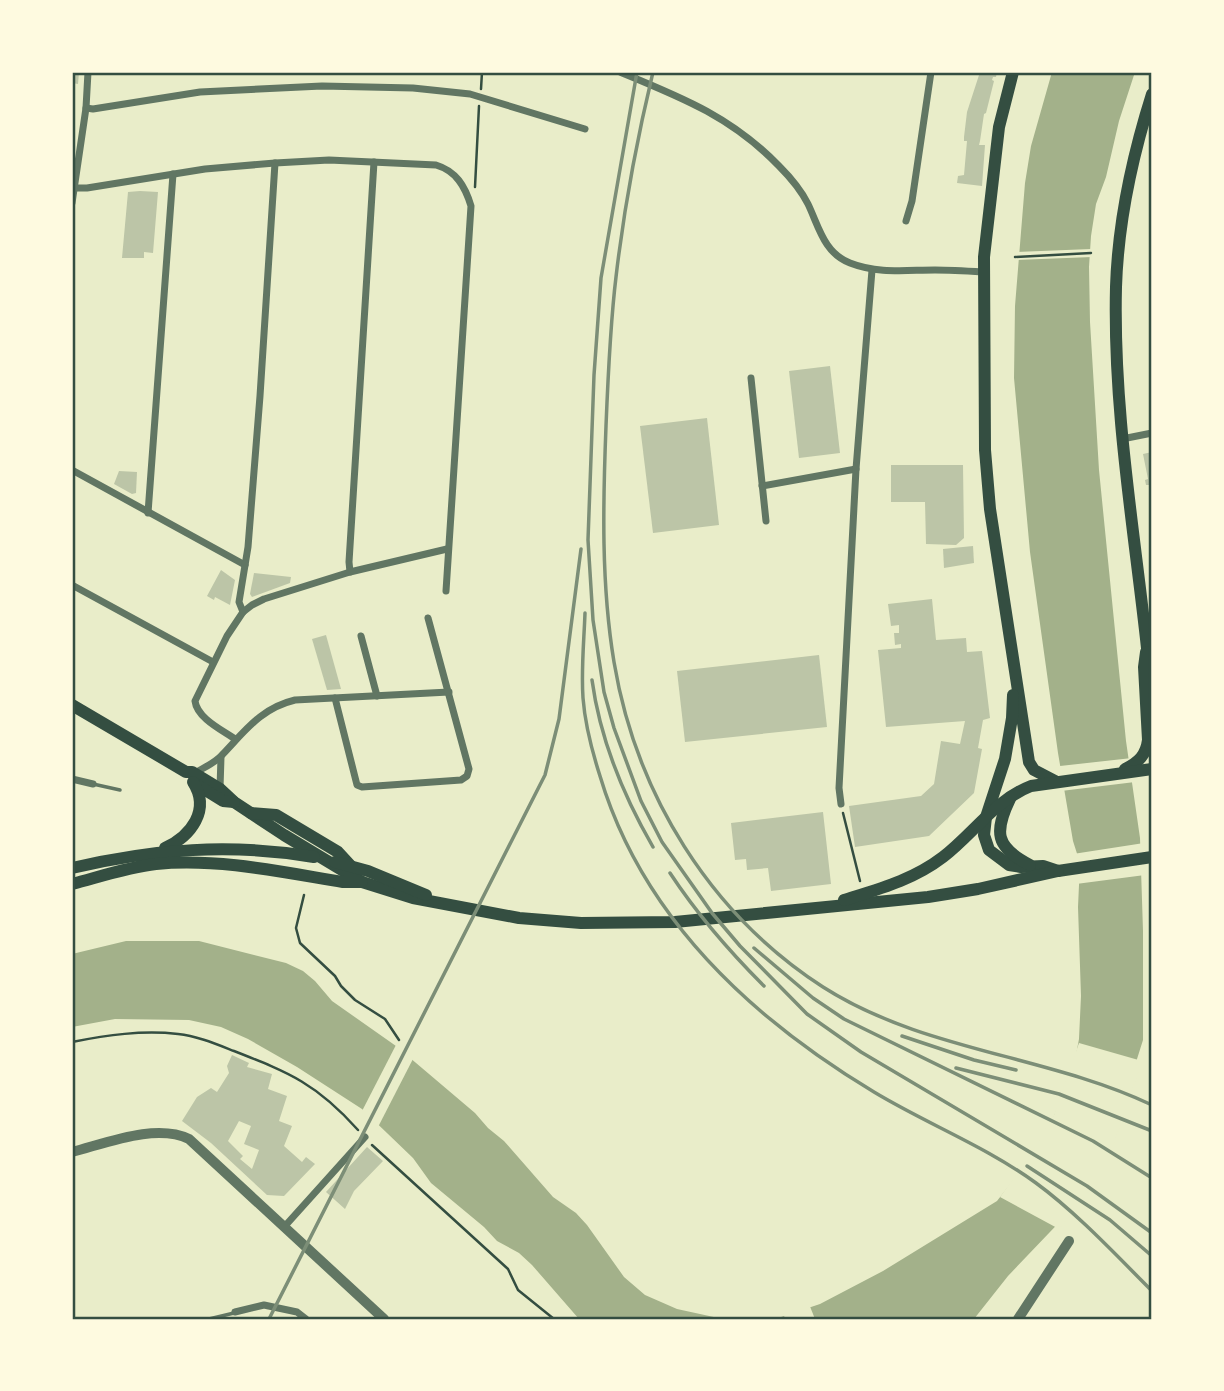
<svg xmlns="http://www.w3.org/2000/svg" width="1224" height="1391" font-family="'Open Sans',sans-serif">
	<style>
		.water { fill: #a3b18a }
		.pier { fill: #e9edc9 }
		.building { fill: #bcc5a7; fill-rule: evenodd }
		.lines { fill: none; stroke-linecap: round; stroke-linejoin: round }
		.path { stroke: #344e41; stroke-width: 2.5 }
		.service { stroke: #617663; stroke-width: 3.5 }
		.minor { stroke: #617663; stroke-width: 7 }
		.tertiary { stroke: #617663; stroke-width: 10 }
		.trunk { stroke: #344e41; stroke-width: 12 }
		.rail { stroke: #7c8e77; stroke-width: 3.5 }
		.neatline { fill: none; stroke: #344e41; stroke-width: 2.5 }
	</style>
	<rect width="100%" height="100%" fill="#e9edc9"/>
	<g class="water">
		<polygon points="1052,72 1135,72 1119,121 1106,177 1096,204 1091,236 1089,267 1090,322 1099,470 1126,741 1140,838 1143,931 1143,1040 1107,1154 1071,1210 1008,1276 974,1319 758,1319 781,1317 820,1304 883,1271 997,1201 1043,1142 1073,1071 1079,1039 1081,996 1078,907 1080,863 1073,841 1058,753 1030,552 1014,378 1015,306 1025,183 1031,146"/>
		<polygon points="126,941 199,941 286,963 303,971 315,981 332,1001 396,1046 475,1113 488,1128 504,1141 553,1197 576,1213 587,1225 624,1277 645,1295 677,1309 723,1319 579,1319 532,1265 519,1253 497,1241 484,1227 431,1183 413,1158 362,1109 297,1067 248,1039 221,1027 189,1020 115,1019 72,1027 72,954"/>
	</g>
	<g class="pier">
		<polygon points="1091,249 1092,257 1016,260 1015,252"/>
		<polygon points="1132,758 1135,782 1061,791 1056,763 1060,766"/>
		<polygon points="1144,843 1145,875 1076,884 1076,863 1073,854"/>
		<polygon points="397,1043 414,1057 377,1129 361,1113"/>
		<polygon points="1079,1043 1142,1061 1110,1155 1090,1190 1059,1229 1000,1197 1031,1154 1054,1115"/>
		<polygon points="809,1304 815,1319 785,1319 783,1312"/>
	</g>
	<g class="building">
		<polygon points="72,72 79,72 78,84 72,83"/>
		<polygon points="980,72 997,72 996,77 993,77 992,80 994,81 986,113 984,114 980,141 979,145 985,145 982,186 957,183 958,176 964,175 967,141 964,141 964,137 967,112"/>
		<polygon points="140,191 158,192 153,253 144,252 144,258 122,258 128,192"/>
		<polygon points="830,366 840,453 799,458 789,371"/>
		<polygon points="707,418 719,525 653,533 640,426"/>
		<polygon points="1152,452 1152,497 1151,497 1149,485 1146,485 1145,480 1148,479 1143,454"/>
		<polygon points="891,465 963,465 964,538 956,545 926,544 925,502 891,502"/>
		<polygon points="119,471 137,472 136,493 132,494 114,484"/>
		<polygon points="973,546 974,563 944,568 943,549"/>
		<polygon points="221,570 235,580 230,605 215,597 214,600 207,596"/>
		<polygon points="254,573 291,577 290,583 252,597 250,594"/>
		<polygon points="932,599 936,640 966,638 967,652 982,651 990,718 983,720 978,748 982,749 974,793 929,836 855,847 849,806 921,796 934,784 941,741 960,744 965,721 886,727 878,650 901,648 901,644 895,645 894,633 899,633 899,625 891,626 888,604"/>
		<polygon points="326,635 341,689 327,690 312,639"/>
		<polygon points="819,655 827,727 685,742 677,671"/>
		<polygon points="823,812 831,884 771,891 768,868 747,870 746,859 735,860 731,823"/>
		<path d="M232,1055L249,1063L247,1067L272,1074L268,1089L287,1096L279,1121L292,1126L284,1146L302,1162L306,1157L315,1164L284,1196L267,1195L211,1143L182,1121L197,1097L211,1088L217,1092L229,1073L227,1066ZM239,1121L251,1126L244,1144L259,1150L252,1169L240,1159L243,1156L228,1141Z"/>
		<polygon points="367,1147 383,1161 354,1191 345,1209 326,1192"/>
	</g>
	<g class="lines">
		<g class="path">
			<polyline points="481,89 482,72"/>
			<polyline points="475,187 479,106"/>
			<polyline points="1015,257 1091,253"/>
			<polyline points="843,813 860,881"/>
			<polyline points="304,895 296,928 300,943 335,976 341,986 355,1000 385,1019 399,1040"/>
			<path d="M72,1042C107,1035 142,1030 178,1034C197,1036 216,1044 234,1051C290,1073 317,1084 358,1130"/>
			<polyline points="372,1145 508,1269 518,1290 554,1319"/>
		</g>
		<g class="service">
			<polyline points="93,784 120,790"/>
			<polyline points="209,1319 234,1313"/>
		</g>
		<g class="minor">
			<path d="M620,72C681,97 732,117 779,166C791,178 801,190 808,204C819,227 824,253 850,263C878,274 906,270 935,270C951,270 967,271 983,272"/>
			<polyline points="86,108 93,109 200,92 322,86 413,88 470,94 585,129"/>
			<path d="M74,188H87L205,169L275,163L329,160L436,165C456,171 465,186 471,206L446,591"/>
			<polyline points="72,203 86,108 88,72"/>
			<polyline points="906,221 912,201 931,72"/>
			<polyline points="751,378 766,521"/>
			<polyline points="1122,439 1152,433"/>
			<polyline points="72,470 245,565"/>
			<polyline points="762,486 856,469"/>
			<polyline points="148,513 173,174"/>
			<polyline points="350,572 349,562 374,162"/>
			<polyline points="72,585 213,662"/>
			<polyline points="243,612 239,602 248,547 260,396 275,163"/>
			<polyline points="361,636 377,696"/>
			<polyline points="335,698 357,785 362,787 461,780 467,776 469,769 428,618"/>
			<path d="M235,739C222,730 197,718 195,701L227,636L243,612L252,605L264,599L350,572L447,549"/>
			<path d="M195,773C203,768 215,763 222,755C245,731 261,708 295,700L449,692"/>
			<polyline points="72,779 93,784"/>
			<polyline points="220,788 221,757"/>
			<polyline points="841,804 839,788 856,469 872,270"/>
			<polyline points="285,1226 365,1137"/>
			<polyline points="235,1312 264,1305 297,1312 306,1319"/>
		</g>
		<g class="tertiary">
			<path d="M72,1152C107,1143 156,1123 189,1139L384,1319"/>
			<polyline points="1018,1319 1069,1241"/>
		</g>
		<g class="trunk">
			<polyline points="1013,72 999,127 984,257 985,450 990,509 1029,762 1034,770 1057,782"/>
			<path d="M1152,94C1133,154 1118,223 1116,287C1113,409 1134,528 1147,648L1152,664"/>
			<polyline points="1013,695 1012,718 1005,759 986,817 984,835 989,850 1009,865 1021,867 1043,866 1058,871 1152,857"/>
			<polyline points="72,705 186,772 192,772 220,789 234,802 284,835 362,882 413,898 519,918 581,923 675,922 928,897 978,889 1058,871"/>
			<path d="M1125,769C1139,762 1146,755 1148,740L1144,667L1146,652"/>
			<polyline points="194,783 223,801 234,802"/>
			<path d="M1010,799C994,832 995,847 1030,865"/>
			<polyline points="251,813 276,815 338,852 350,865"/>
			<path d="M165,848C191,836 211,810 193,782"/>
			<polyline points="335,862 368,871 426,895"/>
			<path d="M72,868C153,849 231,843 314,857"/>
			<path d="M72,884C99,877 128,867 156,864C218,858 282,872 343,882H362"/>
			<path d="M844,900C879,889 913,880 943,857C973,834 995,800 1031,786L1152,769"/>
		</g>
		<g class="rail">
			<polyline points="637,72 601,278 594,375 588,540 593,620 604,692 614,728 641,801 662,842 712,913 740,946 807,1014 861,1052 1087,1186 1152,1233"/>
			<path d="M653,72C637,139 624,208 616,277C610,326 608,376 606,426C603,503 601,584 614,662C636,794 710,914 823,987C923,1051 1047,1055 1152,1105"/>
			<path d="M585,613C584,641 581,670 583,698C585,724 592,751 600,776C642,917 751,1018 874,1092C927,1124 985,1146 1036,1183C1077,1213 1116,1255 1152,1291"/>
			<path d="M592,680C600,739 623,795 653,847"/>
			<path d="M670,873C697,914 729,951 764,986"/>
			<polyline points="754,948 813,998 844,1019 1093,1141 1152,1178"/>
			<polyline points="902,1036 974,1060 1016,1070"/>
			<polyline points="956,1068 1059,1094 1152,1131"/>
			<polyline points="1027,1166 1110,1220 1152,1256"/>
			<polyline points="269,1319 545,775 559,719 581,549"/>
		</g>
	</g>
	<rect width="1224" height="1391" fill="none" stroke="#fefae0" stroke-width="147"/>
	<rect x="74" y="74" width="1076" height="1244" class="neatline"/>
</svg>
